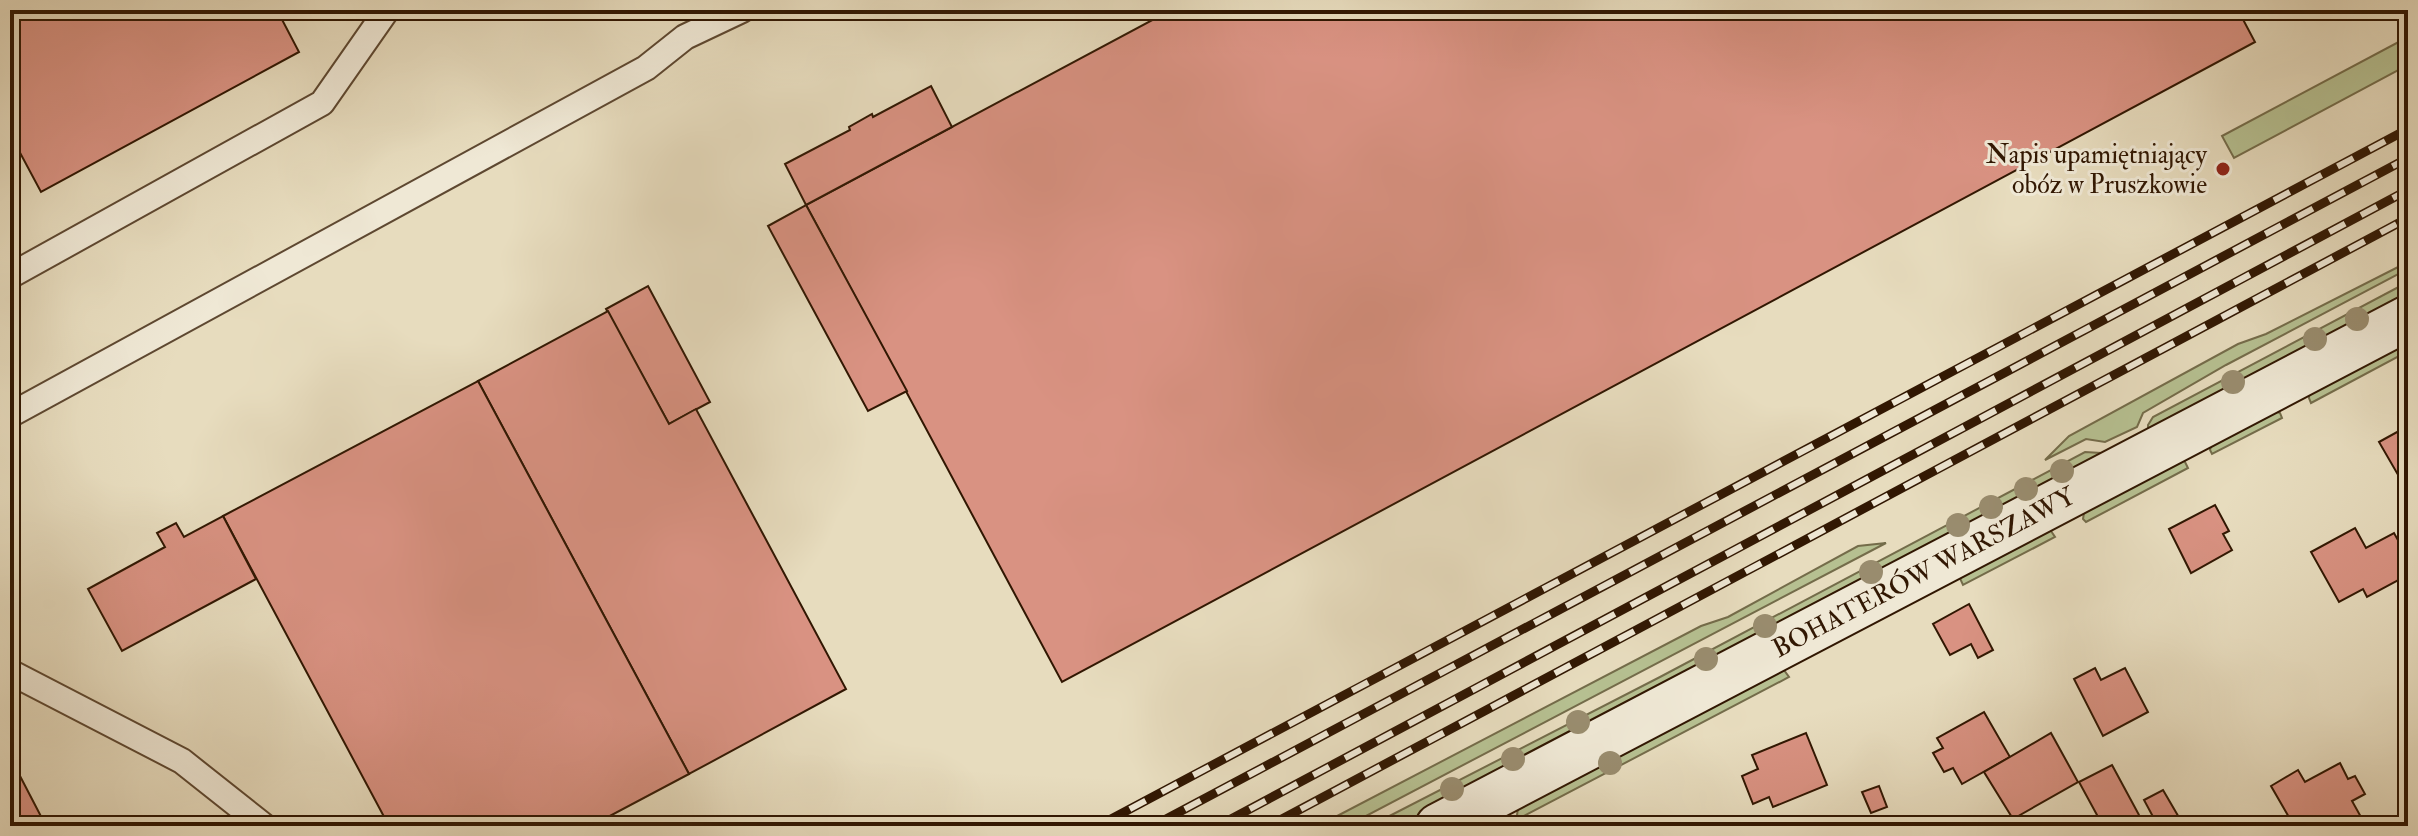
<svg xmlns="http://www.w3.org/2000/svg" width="2418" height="836" font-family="'IM FELL Double Pica',serif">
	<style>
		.green { fill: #b6c091; stroke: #746c4a; stroke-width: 2 }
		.building { fill: #d99282; stroke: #311702; stroke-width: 2 }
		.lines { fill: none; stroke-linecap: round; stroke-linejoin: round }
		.lane-casing { stroke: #5e4831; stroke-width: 28 }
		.secondary-casing { stroke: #311702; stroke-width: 48 }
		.lane { stroke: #efe8d5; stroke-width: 24 }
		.secondary { stroke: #efe8d5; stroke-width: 44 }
		.rail-casing { stroke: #311702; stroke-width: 9 }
		.rail { stroke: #efe8d5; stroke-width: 6; stroke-dasharray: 18; stroke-linecap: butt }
		.tree { fill: #998c6e }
		.poi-dot { fill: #8f2418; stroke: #efe8d5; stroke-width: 3 }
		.labels { text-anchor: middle; stroke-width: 6; stroke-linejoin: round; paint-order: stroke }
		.poi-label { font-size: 26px; fill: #311702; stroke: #efe8d5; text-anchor: end }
		.street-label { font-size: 26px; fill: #311702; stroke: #efe8d5 }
	</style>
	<rect width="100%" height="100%" fill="#e7dcbe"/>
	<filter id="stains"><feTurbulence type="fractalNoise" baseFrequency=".0025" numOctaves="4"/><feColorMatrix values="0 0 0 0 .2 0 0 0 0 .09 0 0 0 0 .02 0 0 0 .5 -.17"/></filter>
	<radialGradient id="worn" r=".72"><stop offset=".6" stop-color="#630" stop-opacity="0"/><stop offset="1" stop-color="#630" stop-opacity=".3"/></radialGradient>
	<g class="green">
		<polygon points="2408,37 2408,65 2234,158 2222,136"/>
		<polygon points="2408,262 2408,269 2226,365 2143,413 2137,427 2105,442 2086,439 2045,460 2069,436 2238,344 2266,334"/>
		<polygon points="2408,282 2408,297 2148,434 2148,425 2153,417"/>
		<polygon points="2392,346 2402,350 2403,354 2311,403 2309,398 2310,388"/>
		<polygon points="2270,409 2280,413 2282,418 2212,454 2210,450 2213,440"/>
		<polygon points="2085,452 2101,453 2104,457 1400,826 1370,826 1660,677"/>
		<polygon points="2178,458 2185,462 2188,468 2086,522 2083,519 2085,507"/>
		<polygon points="2044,528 2051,531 2055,537 1963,585 1958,574"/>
		<polygon points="1886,543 1347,826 1318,826 1701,626 1728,617 1858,546"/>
		<polygon points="1781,666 1789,677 1520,818 1517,815 1519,802"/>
	</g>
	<g class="building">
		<polygon points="10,10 277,10 299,52 41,192 10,134"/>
		<polygon points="1171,10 2238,10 2255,42 1062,682 806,205"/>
		<polygon points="931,86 952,127 806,205 785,164 850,130 849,127 872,114 873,117"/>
		<polygon points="806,205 907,391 868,411 768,226"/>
		<polygon points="648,286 710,402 669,424 606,309"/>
		<polygon points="608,311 669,424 696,409 846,689 689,774 478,381"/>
		<polygon points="478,381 689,774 591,826 389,826 223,516"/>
		<polygon points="2408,426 2408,476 2401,480 2379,442"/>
		<polygon points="2215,505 2229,531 2223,534 2232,550 2191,573 2169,529"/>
		<polygon points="223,516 256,579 122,651 88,589 165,547 157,533 176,523 184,537"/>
		<polygon points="2355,528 2366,548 2394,533 2408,558 2408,575 2367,597 2363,589 2339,602 2311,552"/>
		<polygon points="1969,604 1993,650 1978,658 1971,644 1950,655 1933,624"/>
		<polygon points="2095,668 2101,680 2125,668 2148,712 2103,736 2074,679"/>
		<polygon points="1984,712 2010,757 1962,784 1953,768 1944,772 1933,753 1943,748 1937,738"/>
		<polygon points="1806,733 1827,785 1773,807 1769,797 1753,804 1742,776 1758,769 1752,755"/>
		<polygon points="2051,733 2078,782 2013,819 1984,772"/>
		<polygon points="2340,763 2348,779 2355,776 2365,794 2352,801 2366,826 2294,826 2271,786 2298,770 2305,782"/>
		<polygon points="2112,765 2139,815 2146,826 2103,826 2079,782"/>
		<polygon points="20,776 46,826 10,826 10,781"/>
		<polygon points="1879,786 1887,807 1871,813 1862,792"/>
		<polygon points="2163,790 2184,826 2158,826 2144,800"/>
	</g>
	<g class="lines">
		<g class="lane-casing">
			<g id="lane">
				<polyline points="10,276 322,103 387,10"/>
				<polyline points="10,415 646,68 685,37 742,10"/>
				<polyline points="10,672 182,761 264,826"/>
			</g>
		</g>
		<g class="secondary-casing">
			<g id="secondary">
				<path id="s1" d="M1438,826L2408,318"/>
			</g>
		</g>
		<use href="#lane" class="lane"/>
		<use href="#secondary" class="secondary"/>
		<g class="rail-casing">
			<g id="rail">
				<polyline points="1098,826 2408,129"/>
				<polyline points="1153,826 2408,158"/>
				<polyline points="1218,826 2408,190"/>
				<polyline points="1269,826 2408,218"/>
			</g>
		</g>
		<use href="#rail" class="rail"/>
	</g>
	<g class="tree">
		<circle cx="2357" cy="319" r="12"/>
		<circle cx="2315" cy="339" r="12"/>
		<circle cx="2233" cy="382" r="12"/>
		<circle cx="2062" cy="471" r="12"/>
		<circle cx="2026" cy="489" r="12"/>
		<circle cx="1991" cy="507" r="12"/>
		<circle cx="1958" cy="525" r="12"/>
		<circle cx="1871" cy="572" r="12"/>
		<circle cx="1765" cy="626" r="12"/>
		<circle cx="1706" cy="659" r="12"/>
		<circle cx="1578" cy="722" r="12"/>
		<circle cx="1513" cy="759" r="12"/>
		<circle cx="1610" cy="763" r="12"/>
		<circle cx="1452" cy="789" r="12"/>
	</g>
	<circle class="poi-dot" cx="2223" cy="169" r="8"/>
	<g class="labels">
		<g class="poi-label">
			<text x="2207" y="163">Napis upamiętniający<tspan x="2207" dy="30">obóz w Pruszkowie</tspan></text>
		</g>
		<g class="street-label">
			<text dy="9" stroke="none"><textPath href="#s1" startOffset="548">BOHATERÓW WARSZAWY</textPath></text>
		</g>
	</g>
	<rect width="2418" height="836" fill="none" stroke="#e7dcbe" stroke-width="40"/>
	<rect x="12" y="12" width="2394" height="812" fill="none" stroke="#311702" stroke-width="4"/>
	<rect x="20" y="20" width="2378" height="796" fill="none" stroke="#311702" stroke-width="2"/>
	<rect width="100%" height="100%" filter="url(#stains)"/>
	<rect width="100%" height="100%" fill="url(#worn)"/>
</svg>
